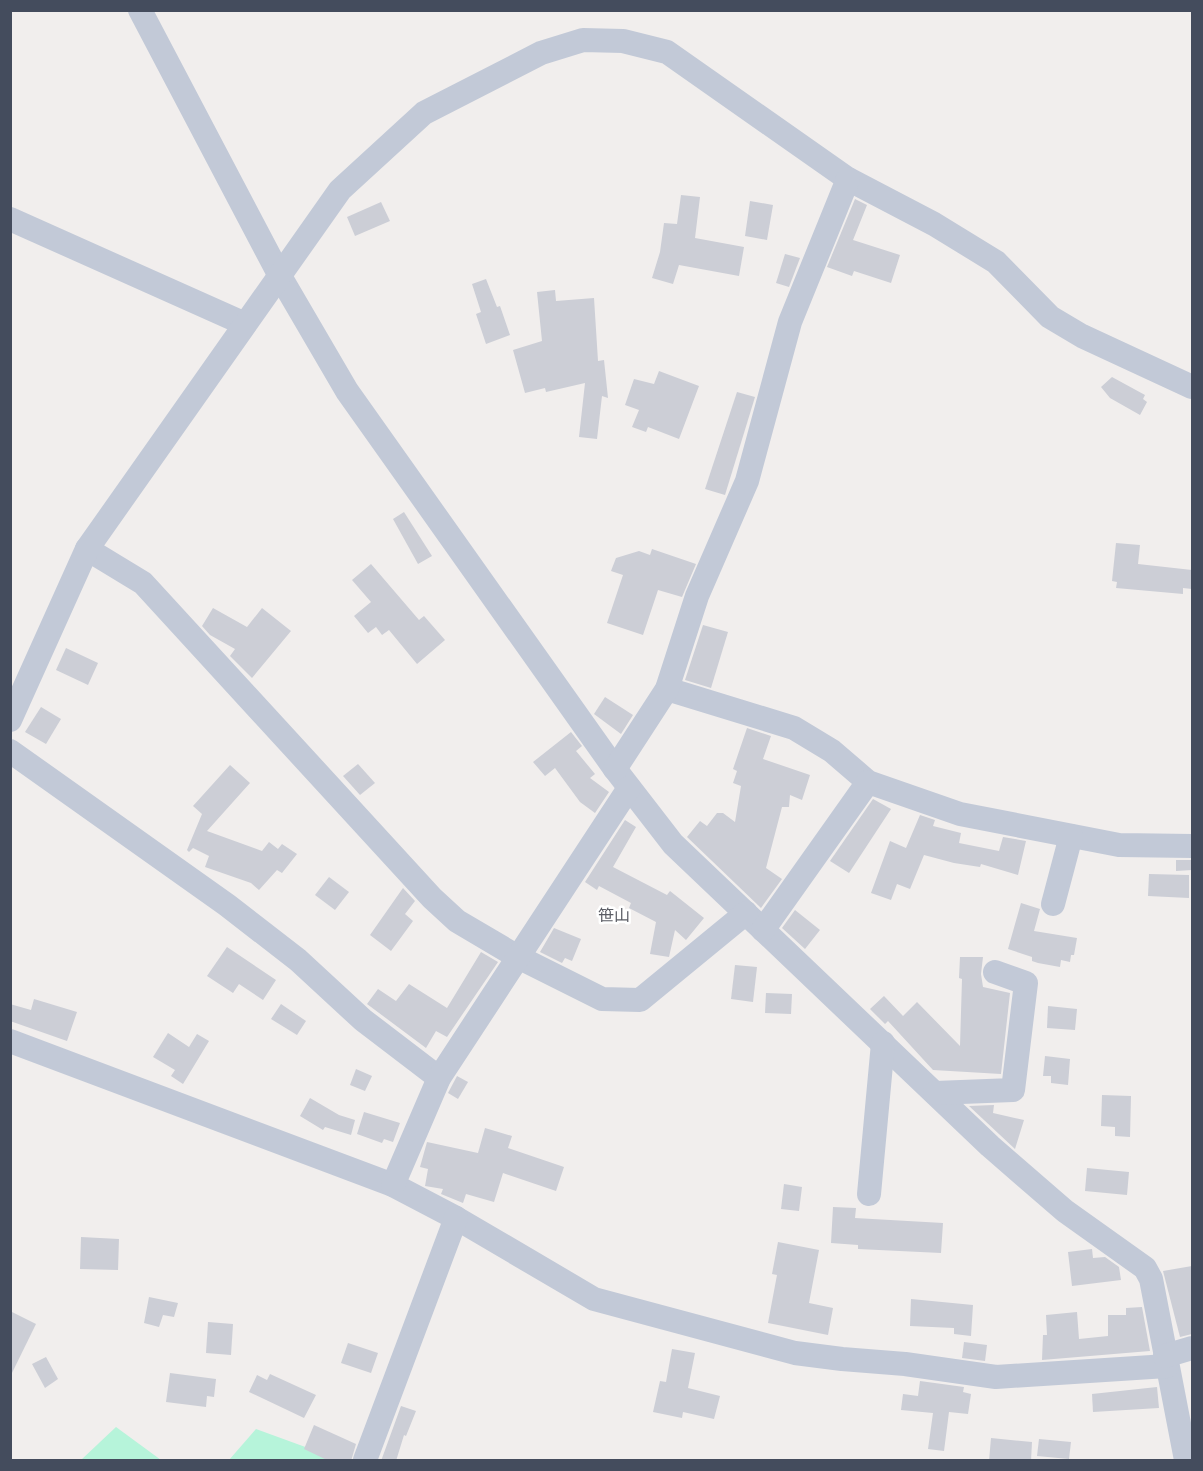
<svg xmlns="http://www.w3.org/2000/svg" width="1203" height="1471" font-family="Raleway,'Noto Sans JP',sans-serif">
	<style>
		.green { fill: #b6f4da }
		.building { fill: #ccced6 }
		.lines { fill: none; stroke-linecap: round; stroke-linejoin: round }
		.minor { stroke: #c2c9d7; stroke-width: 24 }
		.labels { text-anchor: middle; stroke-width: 5; stroke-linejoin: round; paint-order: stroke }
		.neighbourhood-label { font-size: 16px; fill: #5a5c64; stroke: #fff }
	</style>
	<rect width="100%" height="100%" fill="#f1eeed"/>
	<g class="green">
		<polygon points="116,1427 161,1460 81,1460"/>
		<polygon points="256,1429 341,1460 229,1460"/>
	</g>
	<g class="building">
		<polygon points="681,195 700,197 695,238 744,247 739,276 679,265 673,284 652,278 660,252 664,223 677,224"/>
		<polygon points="855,199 867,205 853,240 900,255 891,283 854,271 852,276 827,267"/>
		<polygon points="750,201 773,205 767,240 745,236"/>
		<polygon points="381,202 390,221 355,236 347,217"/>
		<polygon points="785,254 800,258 789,287 776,283"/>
		<polygon points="486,279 497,307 500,306 510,335 486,344 476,314 481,312 472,284"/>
		<polygon points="555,290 556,301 594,298 598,361 604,360 608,398 602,396 597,439 579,437 585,383 546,392 545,388 525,393 513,350 542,341 537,292"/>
		<polygon points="659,371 699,386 679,439 648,427 646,432 632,427 639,410 625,405 634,379 654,384"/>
		<polygon points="1112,377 1145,395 1143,399 1147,402 1140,415 1110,398 1101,387"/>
		<polygon points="737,392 755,397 725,495 705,489"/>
		<polygon points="404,512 432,556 418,564 393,519"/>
		<polygon points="1116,543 1140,545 1138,564 1192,570 1192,589 1183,588 1183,594 1116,588 1117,582 1112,581"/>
		<polygon points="652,549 696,564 682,597 658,590 643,635 607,623 623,575 611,571 616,558 639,551 650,555"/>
		<polygon points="371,564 419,620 424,616 445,640 417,664 389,630 382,635 376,627 368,633 354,616 371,602 352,580"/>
		<polygon points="213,608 247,627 262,608 291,631 252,678 230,656 235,649 210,635 202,626"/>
		<polygon points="703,625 728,632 711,688 685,680"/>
		<polygon points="66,648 98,663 88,685 56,670"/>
		<polygon points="605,697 633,715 621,734 594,714"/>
		<polygon points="41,707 61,719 46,744 25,732"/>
		<polygon points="747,728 771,736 763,759 810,775 802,800 790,795 789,807 782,807 766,868 782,879 761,908 687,837 700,821 707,826 717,813 723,813 735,822 741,786 733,783 737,771 733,769"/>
		<polygon points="571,732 582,746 576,751 595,774 590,778 609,792 595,813 580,802 555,768 545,776 533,762"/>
		<polygon points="358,764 375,783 360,795 343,776"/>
		<polygon points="230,765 250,783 207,831 262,851 269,842 278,849 282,844 297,854 282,873 277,870 259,890 251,883 205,867 209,856 193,848 189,852 187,850 202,814 193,806"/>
		<polygon points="873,799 891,809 849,873 830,861"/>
		<polygon points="920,815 935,820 933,826 961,833 959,843 999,851 1003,837 1026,841 1018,875 981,864 980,867 954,863 924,855 910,889 897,884 891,900 871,893 890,841 906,848"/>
		<polygon points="625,820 636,827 613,867 667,895 670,891 704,918 686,940 675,930 669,957 650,954 656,922 629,908 631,903 599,886 597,890 585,882"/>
		<polygon points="1176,860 1192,860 1192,870 1176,871"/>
		<polygon points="1149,874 1189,875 1189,898 1148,896"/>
		<polygon points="329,877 349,892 335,910 315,895"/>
		<polygon points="403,888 415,901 405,914 413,921 391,951 370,935"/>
		<polygon points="1021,903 1040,909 1034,931 1077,938 1074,955 1071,955 1070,962 1061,960 1060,967 1038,963 1032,961 1032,957 1008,949"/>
		<polygon points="795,910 820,930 805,949 782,928"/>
		<polygon points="554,928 581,939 572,961 565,958 562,963 540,952"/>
		<polygon points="227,947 276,980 263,1000 239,984 233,993 207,976"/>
		<polygon points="481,952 498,962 447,1037 436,1031 426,1048 367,1004 378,989 396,1001 409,984 447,1008"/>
		<polygon points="960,957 983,957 981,974 983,987 1010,993 1001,1074 933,1070 888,1021 885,1024 870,1009 884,996 903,1016 917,1002 960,1046 962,979 959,978"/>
		<polygon points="735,965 757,967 753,1002 731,999"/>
		<polygon points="766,993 792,994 791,1014 765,1013"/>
		<polygon points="34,999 77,1012 67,1041 10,1021 10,1004 31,1010"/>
		<polygon points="281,1004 306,1021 297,1035 271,1019"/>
		<polygon points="1048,1006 1077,1009 1075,1030 1047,1028"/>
		<polygon points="168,1033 189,1047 197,1034 209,1041 183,1084 171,1076 175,1070 153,1057"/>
		<polygon points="1045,1056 1070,1059 1068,1085 1051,1083 1051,1076 1043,1076"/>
		<polygon points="356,1069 372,1076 365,1091 350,1085"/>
		<polygon points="457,1076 468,1082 458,1099 448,1093"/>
		<polygon points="1102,1095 1131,1096 1130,1137 1115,1136 1115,1127 1101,1126"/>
		<polygon points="310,1098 339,1115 355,1120 351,1135 325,1127 323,1130 300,1116"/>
		<polygon points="994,1105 993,1113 1024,1120 1015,1149 969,1106"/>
		<polygon points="364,1112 400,1123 393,1142 384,1139 382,1143 357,1134"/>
		<polygon points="485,1128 512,1136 508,1148 564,1167 556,1191 503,1173 494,1202 466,1194 463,1203 441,1194 443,1189 425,1186 428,1169 420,1167 427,1142 478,1153"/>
		<polygon points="1087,1168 1129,1172 1127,1195 1085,1191"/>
		<polygon points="784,1184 802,1187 799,1211 781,1209"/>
		<polygon points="833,1207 856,1208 855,1218 943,1223 941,1253 858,1249 858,1245 831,1243"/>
		<polygon points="81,1237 119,1239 118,1270 80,1269"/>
		<polygon points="778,1242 819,1250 809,1303 833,1308 828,1335 768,1323 777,1275 772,1274"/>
		<polygon points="1092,1249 1093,1258 1105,1257 1119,1267 1121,1280 1072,1286 1068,1252"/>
		<polygon points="1192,1266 1192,1334 1180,1337 1163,1271"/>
		<polygon points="149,1297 178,1303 174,1317 163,1315 159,1327 144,1323"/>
		<polygon points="911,1299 973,1305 971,1336 954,1334 954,1328 910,1326"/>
		<polygon points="1142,1307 1150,1351 1042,1360 1043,1335 1047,1335 1046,1315 1077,1312 1079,1339 1108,1336 1108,1315 1126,1315 1126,1308"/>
		<polygon points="10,1311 36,1324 10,1377"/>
		<polygon points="208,1322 233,1324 231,1355 206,1353"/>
		<polygon points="964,1342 987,1345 985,1361 962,1358"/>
		<polygon points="348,1343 378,1353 371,1373 341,1363"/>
		<polygon points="672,1349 695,1353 688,1388 720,1396 714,1419 683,1412 682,1418 653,1412 660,1381 666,1382"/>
		<polygon points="46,1357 58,1379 45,1388 32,1364"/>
		<polygon points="170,1373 216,1379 214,1397 207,1396 206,1407 166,1402"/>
		<polygon points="270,1374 316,1395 304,1418 249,1392 257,1375 267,1380"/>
		<polygon points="920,1381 964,1387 963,1392 971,1394 968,1414 949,1412 944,1451 928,1449 933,1413 901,1410 903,1394 918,1396"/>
		<polygon points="1157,1387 1159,1408 1093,1412 1092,1394"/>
		<polygon points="401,1406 416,1411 406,1436 404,1435 396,1461 381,1461"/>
		<polygon points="314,1425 356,1444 351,1461 329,1461 304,1449"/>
		<polygon points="991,1438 1032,1442 1031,1461 989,1461"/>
		<polygon points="1039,1439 1071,1442 1069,1459 1037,1456"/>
	</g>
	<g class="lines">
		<g class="minor">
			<polyline points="140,10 281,278 347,391 615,769 673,844 990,1146 1065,1211 1145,1268 1151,1279 1186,1460"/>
			<polyline points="10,219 245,324"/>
			<polyline points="87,549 143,583 432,898 457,921 518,957 602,999 640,1000 746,913"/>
			<polyline points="667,689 794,728 832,751 868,782 960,814 1119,845 1192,846"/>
			<polyline points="10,720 87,549 340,190 424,113 541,53 583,40 623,41 667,52 848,179 934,224 996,262 1050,317 1082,336 1192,387"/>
			<polyline points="10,751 227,905 298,960 363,1020 439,1078"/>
			<polyline points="615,769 667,689 697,596 747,481 790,322 848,179"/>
			<polyline points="1053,904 1071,836"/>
			<polyline points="763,930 868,782"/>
			<polyline points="10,1041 393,1185 456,1218 594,1299 795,1353 842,1359 905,1364 996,1377 1167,1366"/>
			<polyline points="935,1093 1013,1090 1026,983 995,972"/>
			<polyline points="393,1185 439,1078 629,788"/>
			<polyline points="869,1194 883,1043"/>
			<polyline points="1165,1356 1192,1348"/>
			<polyline points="365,1460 456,1218"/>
		</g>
	</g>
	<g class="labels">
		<g class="neighbourhood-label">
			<text x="614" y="921">笹山</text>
		</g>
	</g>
	<rect width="1203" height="1471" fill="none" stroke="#444c5d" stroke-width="24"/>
</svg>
